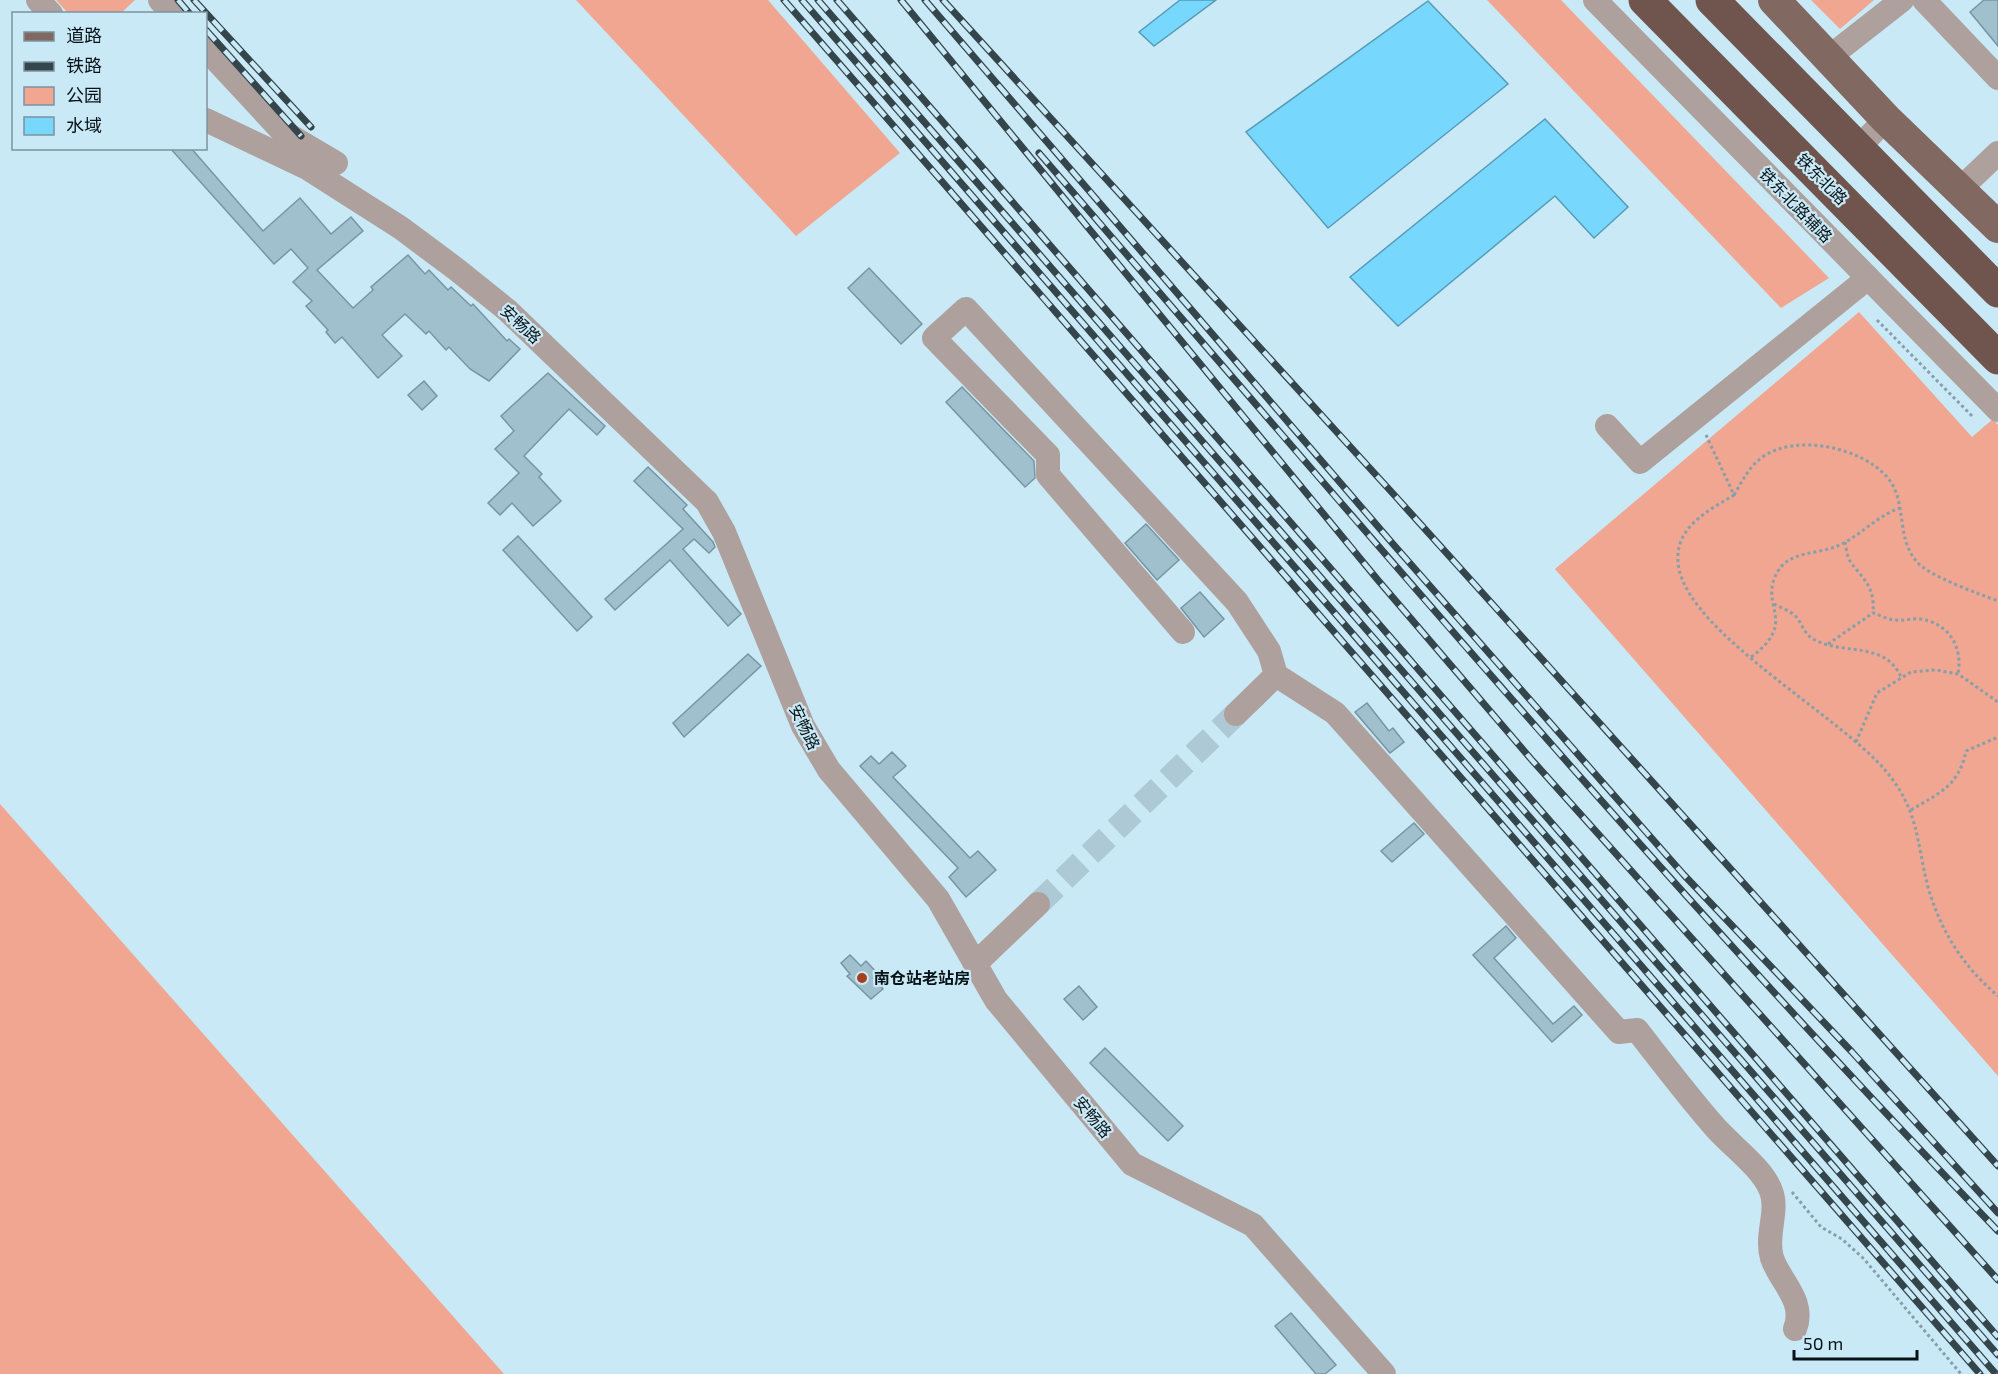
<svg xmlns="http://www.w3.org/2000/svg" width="1998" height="1374" font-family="'Exo 2','Noto Sans SC',sans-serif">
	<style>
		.green { fill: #f0a691 }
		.water { fill: #78d7fd; stroke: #569cb8; stroke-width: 1.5 }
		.building { fill: #a1c0cd; stroke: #7895a2; stroke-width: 1.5 }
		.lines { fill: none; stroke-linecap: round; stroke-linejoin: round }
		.minor-tunnel { stroke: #acc9d5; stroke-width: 24; stroke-dasharray: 24 12; stroke-linecap: butt }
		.path { stroke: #869fa9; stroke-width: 3; stroke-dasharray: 3 3; stroke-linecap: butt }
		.minor { stroke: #aea09c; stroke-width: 24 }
		.major { stroke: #816962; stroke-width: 32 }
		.highway { stroke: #70554e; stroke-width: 33 }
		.rail-casing { stroke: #35454c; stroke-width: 7 }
		.rail { stroke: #c9e9f6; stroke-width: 4.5; stroke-dasharray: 14; stroke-linecap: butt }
		.poi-dot { fill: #a63e20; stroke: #c9e9f6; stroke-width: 2 }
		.labels { text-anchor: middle; stroke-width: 4.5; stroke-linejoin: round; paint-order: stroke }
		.street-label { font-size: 16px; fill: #081318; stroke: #c9e9f6 }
		.poi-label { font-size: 16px; font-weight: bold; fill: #081318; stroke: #c9e9f6; text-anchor: start }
	</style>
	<rect width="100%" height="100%" fill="#c9e9f6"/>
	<g class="green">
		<polygon points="56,0 135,0 120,14 68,13"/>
		<polygon points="576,0 768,0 900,153 796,236"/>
		<polygon points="1487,0 1561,0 1829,278 1781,308"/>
		<polygon points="1811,0 1874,0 1840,29"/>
		<polygon points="1859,312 1972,437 1993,419 1998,425 1998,1076 1555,569"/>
		<polygon points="0,804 504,1374 0,1374"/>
	</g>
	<g class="water">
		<polygon points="1180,0 1216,0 1154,46 1139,32"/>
		<polygon points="1428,1 1508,84 1328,228 1246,132"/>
		<polygon points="1545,119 1628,207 1594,238 1555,196 1398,326 1350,277"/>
	</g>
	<g class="building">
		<polygon points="1984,0 1998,0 1998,46 1970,12"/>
		<polygon points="170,148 191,148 263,231 300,198 331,234 351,217 363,231 317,270 353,308 373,290 371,287 408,255 425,274 429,270 448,290 451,287 471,306 473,304 507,341 509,339 520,349 489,381 470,369 449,347 446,350 429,331 426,334 405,314 382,335 402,356 378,378 342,337 335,343 326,332 328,330 306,306 312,301 293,282 308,268 291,249 274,264"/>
		<polygon points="869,268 922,324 901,344 848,288"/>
		<polygon points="548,373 605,426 597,435 569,409 524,456 542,474 539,477 561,501 533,526 512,503 500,515 488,503 519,473 495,449 514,431 501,416"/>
		<polygon points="424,381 437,396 422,410 408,395"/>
		<polygon points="962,387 1034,461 1035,478 1025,487 946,402"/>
		<polygon points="648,467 687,505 683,509 713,542 715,547 709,553 694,539 683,549 741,614 728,626 670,560 615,610 605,599 683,529 634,481"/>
		<polygon points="1146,524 1179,560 1157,580 1125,543"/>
		<polygon points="518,536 592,617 577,631 503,550"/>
		<polygon points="1200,592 1224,619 1204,637 1181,608"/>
		<polygon points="748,654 761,666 684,737 673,723"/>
		<polygon points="1367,703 1389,731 1393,728 1404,742 1390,753 1355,712"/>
		<polygon points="892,752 906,766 893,777 970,858 978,851 996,870 966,897 949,877 958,868 860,766 871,756 879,764"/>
		<polygon points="1414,823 1424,834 1392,862 1381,851"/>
		<polygon points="1506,926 1516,938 1494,958 1553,1024 1574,1006 1582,1015 1552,1042 1473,955"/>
		<polygon points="850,955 861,966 866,961 879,975 875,979 883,989 871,999 847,976 850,974 841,963"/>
		<polygon points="1079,986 1097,1007 1083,1020 1064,999"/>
		<polygon points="1105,1048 1183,1126 1168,1141 1090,1063"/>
		<polygon points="1291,1313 1336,1365 1325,1374 1316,1374 1275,1326"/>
	</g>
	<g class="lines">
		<polyline class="minor-tunnel" points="1038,904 1236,714"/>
		<g class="path">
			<polyline points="1877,320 1974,418"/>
			<path d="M1706,435L1734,495C1706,512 1671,529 1679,569C1693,635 1839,716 1885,770C1919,810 1916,840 1928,887C1941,932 1963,966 1998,996"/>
			<path d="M1734,495C1743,480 1749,466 1764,456C1797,434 1861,447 1887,477C1908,501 1895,537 1917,562C1929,576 1979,594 1998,601"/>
			<path d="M1845,542C1846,547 1847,556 1850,561C1863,580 1875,585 1873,613"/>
			<path d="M1774,604C1782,608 1793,612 1798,619C1803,627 1806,636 1815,640C1843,655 1885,641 1901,677"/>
			<path d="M1828,644L1873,613C1880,615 1888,620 1896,620C1903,621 1912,618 1920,619C1949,623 1963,647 1958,674"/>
			<path d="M1751,657C1800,621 1757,606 1778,571C1790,552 1814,554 1832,548C1857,540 1874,517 1900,508"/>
			<polyline points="1856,742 1877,693 1911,672 1936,670 1958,674 1998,702"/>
			<path d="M1911,810C1939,793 1959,786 1966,751L1998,737"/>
			<polyline points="1792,1192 1821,1227 1842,1239 1864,1259 1961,1374"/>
		</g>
		<g class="minor">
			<polyline points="38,0 51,14"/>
			<polyline points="160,0 173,14"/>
			<polyline points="1595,0 1998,410"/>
			<polyline points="1924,0 1998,78"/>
			<polyline points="206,49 282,131 336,163"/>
			<polyline points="1828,58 1902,0"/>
			<polyline points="206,120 307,168 401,228 456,269 507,310 707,502 724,532 803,726 829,770 938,899 996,1000 1132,1164 1253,1225 1384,1374"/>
			<polyline points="1858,148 1886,119"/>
			<polyline points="1959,190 1998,153"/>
			<polyline points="1607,426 1640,462 1868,278"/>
			<path d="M1183,632L1048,475V455L934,338L966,309L1237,602L1269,651L1276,675L1335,713L1619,1032L1637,1030C1662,1062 1687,1095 1714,1126C1730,1145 1763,1168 1771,1191C1779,1211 1765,1236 1772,1258C1780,1282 1806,1301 1795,1329"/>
			<polyline points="1236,714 1276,675"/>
			<polyline points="975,964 1038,904"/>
		</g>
		<polyline class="major" points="1774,0 1886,119 1998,227"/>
		<g class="highway">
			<polyline points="1645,0 1998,358"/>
			<polyline points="1712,0 1998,291"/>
		</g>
		<g class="rail-casing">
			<g id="rail">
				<polyline points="178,0 190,14"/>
				<polyline points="194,0 311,127"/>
				<polyline points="784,0 1980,1374"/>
				<polyline points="802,0 1996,1374"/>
				<polyline points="818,0 1998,1355"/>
				<polyline points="837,0 1998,1337"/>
				<polyline points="901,0 1377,579 1531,759 1998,1280"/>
				<polyline points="925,0 1393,544 1684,875 1852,1052 1998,1213"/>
				<polyline points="943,0 1397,498 1998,1166"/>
				<polyline points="206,30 301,136"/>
				<path d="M1039,153C1354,517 1664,885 1998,1231"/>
			</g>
		</g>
		<use href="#rail" class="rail"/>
	</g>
	<circle class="poi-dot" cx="862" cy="978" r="6"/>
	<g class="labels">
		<g class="street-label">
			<text transform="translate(1822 179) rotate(45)" y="6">铁东北路</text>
			<text transform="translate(1796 205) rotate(46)" y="6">铁东北路辅路</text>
			<text transform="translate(521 324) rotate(43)" y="6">安畅路</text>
			<text transform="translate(805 727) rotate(64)" y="6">安畅路</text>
			<text transform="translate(1093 1117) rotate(50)" y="6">安畅路</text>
		</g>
		<g class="poi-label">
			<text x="874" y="984">南仓站老站房</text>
		</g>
	</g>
	<rect x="12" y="12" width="195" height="138" fill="#c9e9f6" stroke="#7c939d" stroke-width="1.5"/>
	<rect x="24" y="32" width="30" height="9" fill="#816962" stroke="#7c939d" stroke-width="1.5"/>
	<text x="66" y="42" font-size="18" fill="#081318">道路</text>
	<rect x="24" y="62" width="30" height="9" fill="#35454c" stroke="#7c939d" stroke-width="1.5"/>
	<text x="66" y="72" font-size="18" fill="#081318">铁路</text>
	<rect x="24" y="87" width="30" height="18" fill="#f0a691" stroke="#7c939d" stroke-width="1.5"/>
	<text x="66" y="102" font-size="18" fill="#081318">公园</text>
	<rect x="24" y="117" width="30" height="18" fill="#78d7fd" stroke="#7c939d" stroke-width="1.5"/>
	<text x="66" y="132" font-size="18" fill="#081318">水域</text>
	<path d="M1794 1350v9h123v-9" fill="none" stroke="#081318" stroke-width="3"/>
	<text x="1803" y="1350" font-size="18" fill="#081318" stroke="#c9e9f6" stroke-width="4.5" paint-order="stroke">50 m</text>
</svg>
